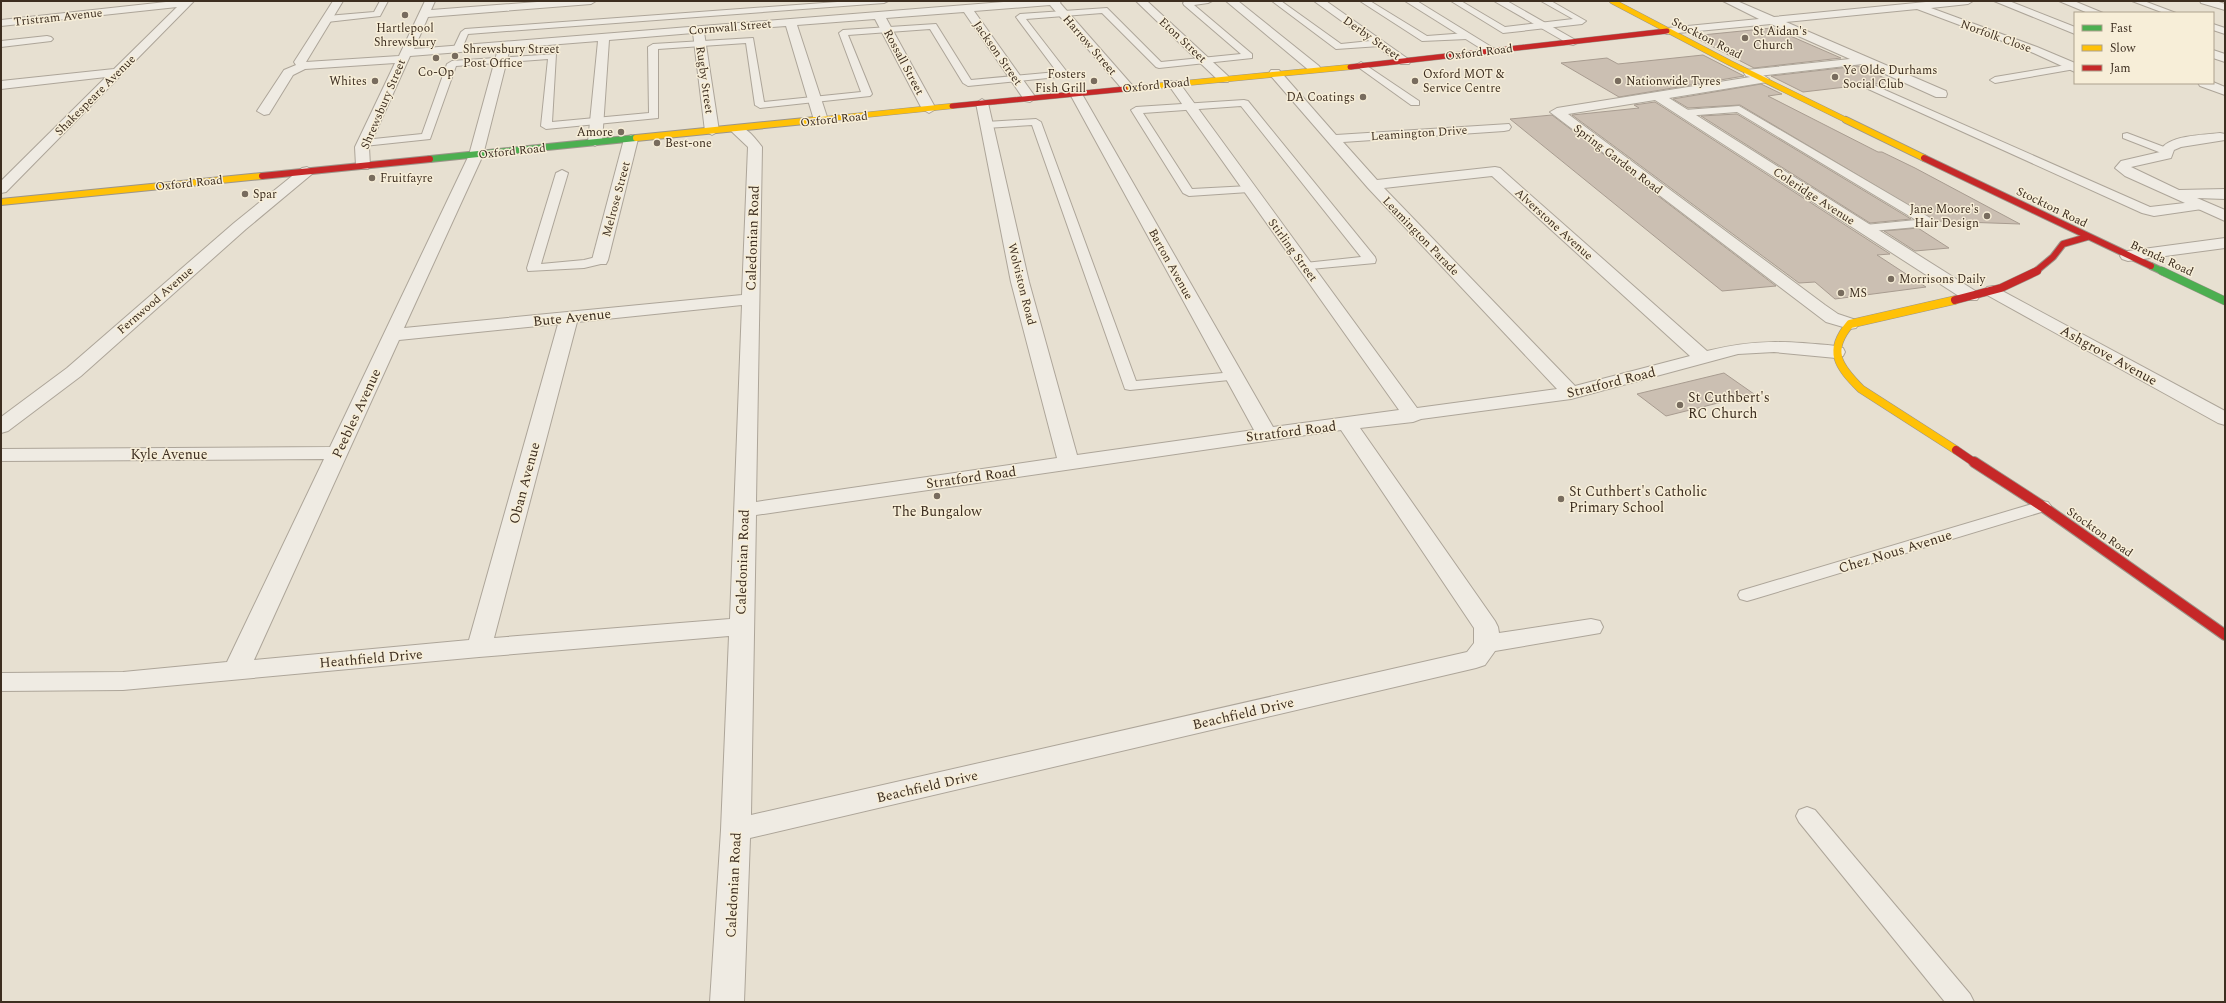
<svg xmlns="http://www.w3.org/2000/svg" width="2226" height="1003" font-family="Spectral,serif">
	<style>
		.building { fill: #cbbfb2; stroke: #a89c90 }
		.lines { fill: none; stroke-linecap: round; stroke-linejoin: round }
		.lane-casing { stroke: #ada599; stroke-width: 2 }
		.street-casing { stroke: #ada599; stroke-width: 2 }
		.fast-far1-casing { stroke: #9c958a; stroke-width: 8 }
		.fast-casing { stroke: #9c958a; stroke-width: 9 }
		.slow-far2-casing { stroke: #9c958a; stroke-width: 6 }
		.slow-far1-casing { stroke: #9c958a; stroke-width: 8 }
		.slow-casing { stroke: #9c958a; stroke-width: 9 }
		.jam-far3-casing { stroke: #9c958a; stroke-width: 6 }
		.jam-far2-casing { stroke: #9c958a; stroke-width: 8 }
		.jam-far1-casing { stroke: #9c958a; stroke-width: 9 }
		.jam-casing { stroke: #9c958a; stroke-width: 12 }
		.lane { fill: #efebe3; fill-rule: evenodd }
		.street { fill: #efebe3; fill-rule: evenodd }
		.fast-far1 { stroke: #4caf50; stroke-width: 6 }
		.fast { stroke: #4caf50; stroke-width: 8 }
		.slow-far2 { stroke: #ffc107; stroke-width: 5 }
		.slow-far1 { stroke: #ffc107; stroke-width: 6 }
		.slow { stroke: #ffc107; stroke-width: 8 }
		.jam-far3 { stroke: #c62828; stroke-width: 5 }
		.jam-far2 { stroke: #c62828; stroke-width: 6 }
		.jam-far1 { stroke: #c62828; stroke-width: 8 }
		.jam { stroke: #c62828; stroke-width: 10 }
		.poi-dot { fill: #786c5e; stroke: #f7eed8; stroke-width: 1.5 }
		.labels { text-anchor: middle; stroke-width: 3; stroke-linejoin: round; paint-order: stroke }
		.far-street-label { font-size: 12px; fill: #3d2e20; stroke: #f7eed8 }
		.far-poi-label { font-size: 12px; fill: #3d2e20; stroke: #f7eed8; text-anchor: start }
		.street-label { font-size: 14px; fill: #3d2e20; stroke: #f7eed8 }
		.poi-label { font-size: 14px; fill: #3d2e20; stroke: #f7eed8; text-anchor: start }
	</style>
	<rect width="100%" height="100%" fill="#e7e0d1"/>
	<g class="building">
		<polygon points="1772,28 1841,58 1754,68 1692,36"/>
		<polygon points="1703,55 1744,76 1619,97 1561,63 1607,58 1618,64"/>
		<polygon points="1858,66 1893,82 1875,84 1868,82 1863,85 1803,92 1771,76"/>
		<polygon points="1761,84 1782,94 1768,96 1878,152 1882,152 1915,168 2020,224 1935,221 1740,105 1688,108 1673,99"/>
		<polygon points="1655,102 1890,254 1877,255 1926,287 1835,299 1815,282 1799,283 1572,115 1639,108 1634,105"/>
		<polygon points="1737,114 1911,219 1870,223 1701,116"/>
		<polygon points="1552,115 1776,286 1722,291 1510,119"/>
		<polygon points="1918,228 1949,248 1915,251 1884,231"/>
		<polygon points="1724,373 1754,394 1666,416 1637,394"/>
	</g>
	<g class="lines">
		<g class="lane-casing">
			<g id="lane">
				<polygon points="380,1 388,1 380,16 327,22 323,19 327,16 374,12"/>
				<polygon points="851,1 888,1 884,3 468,34 461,51 453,49 461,32 465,29"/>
				<polygon points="1185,1 1212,1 1208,3 1194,5 1252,54 1252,58 1159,68 1156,67 1102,13 1026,19 1067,72 1067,76 968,86 963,83 930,29 848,35 872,94 870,96 760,108 755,105 746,43 658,49 658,118 546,129 541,126 548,59 456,66 430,139 364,146 359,143 364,140 422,134 447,64 452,61 556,54 552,122 649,113 648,47 653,44 753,38 764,102 861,92 839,33 843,30 936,24 971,80 1057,72 1016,17 1020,14 1107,8 1161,62 1241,54 1184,5 1183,3"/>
				<polygon points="1272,1 1281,1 1341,44 1380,40 1384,43 1380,46 1336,49"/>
				<polygon points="1360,1 1370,1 1427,36 1467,33 1471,36 1467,39 1422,41"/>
				<polygon points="1451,1 1461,1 1505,27 1573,19 1541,1 1551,1 1586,21 1582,24 1503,33"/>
				<polygon points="2132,1 2144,1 2176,13 2164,13"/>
				<polygon points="2213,24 2225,28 2225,34 2213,30"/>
				<polygon points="1361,62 1419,101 1419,105 1411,105 1358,67 1356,65"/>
				<polygon points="2072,64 2075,65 2075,69 1995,83 1990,80 1995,77"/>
				<polygon points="1869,83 2150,207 2202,201 2208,205 2202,209 2154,216 2142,213 1866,88 1864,86"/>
				<polygon points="1244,100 1248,101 1375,257 1376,260 1375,263 1300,270 1299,267 1305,263 1361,257 1241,106 1143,113 1192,189 1249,186 1255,189 1249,192 1189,196 1183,193 1131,110 1136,107"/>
				<polygon points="1739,106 1932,219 1934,222 1928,226 1861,232 1859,229 1865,225 1916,220 1737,112 1685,116 1680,113 1685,110"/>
				<polygon points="1036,119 1041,122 1136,381 1234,372 1239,373 1241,376 1239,379 1130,390 1125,389 1032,125 986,128 981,125 986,122"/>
				<polygon points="2127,133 2172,150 2173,152 2168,155 2164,154 2123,138 2123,134"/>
				<polygon points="562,170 568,173 541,264 584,260 600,256 606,260 605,263 584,268 528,271 527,268 556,173"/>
				<polygon points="2042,501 2048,502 2051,506 2048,510 1754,599 1747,601 1740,599 1738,595 1740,591"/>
				<polygon points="1807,807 1815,810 1970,994 1974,1002 1945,1002 1799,822 1796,816 1799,810"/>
			</g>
		</g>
		<g class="street-casing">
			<g id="street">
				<polygon points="175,1 194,1 6,192 1,193 1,181 106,77 1,89 1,81 114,69 177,7 1,26 1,20"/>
				<path d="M333,1H343L306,62L399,56L425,1H435L431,10L550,1H596L591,4L428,17L414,49L1016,1H1061L1060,3L1132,85L1134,88L1132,91H1124L1050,5L974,11L1036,98L1030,102L1025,101L964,12L886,18L936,109L929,113L922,109L875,19L797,25L828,120L821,124L814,120L786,26L704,32L719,131L712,135L705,131L693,33L609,40L602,142L595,146L588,142L598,41L510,48L483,155L404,328L742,295L748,147L729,129L736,125C748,128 755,138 762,147L756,502L1057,458L1011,282L976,103L982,99L988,103L1029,282L1077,455L1254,430L1070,94L1076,90L1082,94L1273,427L1399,410L1170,87L1168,84L1170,81H1178L1417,408L1557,389L1368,188L1271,76L1269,73L1271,70H1279L1336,135L1509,124L1511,127L1509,130L1504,131L1343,142L1377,180L1495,167L1500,168L1707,351C1755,339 1787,341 1836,346L1843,348L1845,352L1843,356L1836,358L1774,352L1738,354L1571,399L1421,419L1413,422L1360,428L1495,621L1498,627L1499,633L1591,619L1600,621L1603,627L1600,633L1495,651L1485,665L1476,668L750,838L744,1002H710L721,830L729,636L479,657L123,690L1,691V673L123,672L227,662L324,459L1,461V449L330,447L469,155L498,49L410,56L369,147L370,166L368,169H358L356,166L355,147L395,63L305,69L293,75L269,114L264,115L257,111L284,70L296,65L294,62ZM1492,176L1690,356L1575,386L1384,188ZM742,305L730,619L494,638L577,322ZM558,324L469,640L254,660L399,340ZM1341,430L1474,628V643L1467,652L751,815L756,515Z"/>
				<polygon points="1136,1 1147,1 1228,76 1230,79 1228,82 1220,82"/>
				<polygon points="1226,1 1238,1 1319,66 1321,69 1319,72 1311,72"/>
				<polygon points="1314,1 1326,1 1411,61 1409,64 1401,64"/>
				<polygon points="1405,1 1417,1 1498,51 1496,53 1488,53"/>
				<polygon points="1494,1 1507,1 1579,42 1573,45 1569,44"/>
				<polygon points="1723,1 1737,1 1774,17 1936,1 1973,1 1968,4 1931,8 2037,47 2075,63 2075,72 2029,51 1917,9 1786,22 1946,91 1947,94 1946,97 1936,97 1863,64 1750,77 1746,76 1744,73 1746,70 1850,59 1771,24 1667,34 1661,31 1667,28 1759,19"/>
				<polygon points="1994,1 2009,1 2075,27 2075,34"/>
				<polygon points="2059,1 2074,1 2103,13 2088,13"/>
				<polygon points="2200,1 2216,1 2225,4 2225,10 2201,3"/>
				<polygon points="47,36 51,37 53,39 51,41 1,47 1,41"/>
				<polygon points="2213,50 2225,54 2225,62 2213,58"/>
				<polygon points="1763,75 1769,79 1767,82 1669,98 1977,292 1980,296 1977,300 1965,300 1655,100 1568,114 1825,305 1838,314 1856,320 1859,324 1856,328 1850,329 1826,322 1550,112 1557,108"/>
				<polygon points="2213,82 2225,87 2225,95 2200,86 2198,83"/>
				<path d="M2220,133L2225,134V140L2181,147L2174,150L2171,158L2131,167L2179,190L2225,189V199L2197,198L2225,210V221L2125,176L2115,168L2121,161L2160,152C2165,135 2204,135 2220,133Z"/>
				<polygon points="631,135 638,139 608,260 606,264 594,264 592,260 624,139"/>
				<polygon points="307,167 314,171 312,174 246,229 81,376 8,431 1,433 1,417 67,368 234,223 302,168"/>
				<polygon points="2225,238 2225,248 2128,261 2122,259 2120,256 2122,253 2128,251"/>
				<polygon points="1993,286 2225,411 2225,425 2218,423 1987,295 1984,291 1987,287"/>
			</g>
		</g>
		<g class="fast-far1-casing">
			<g id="fast-far1">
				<polyline points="430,159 636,138"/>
				<polyline points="2151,266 2164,272"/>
			</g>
		</g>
		<g class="fast-casing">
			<polyline id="fast" points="2162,271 2225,301"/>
		</g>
		<g class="slow-far2-casing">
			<g id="slow-far2">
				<polyline points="1612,1 1730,63 1848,121"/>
				<polyline points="1125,89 1350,67"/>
				<polyline points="806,121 952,106"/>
			</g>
		</g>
		<g class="slow-far1-casing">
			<g id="slow-far1">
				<polyline points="1846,120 1924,158"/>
				<polyline points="636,138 815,120"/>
				<polyline points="1,202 262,176"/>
			</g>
		</g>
		<g class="slow-casing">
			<path id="slow" d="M1955,300L1850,324C1827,351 1838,366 1861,389L1956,450"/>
		</g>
		<g class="jam-far3-casing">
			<g id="jam-far3">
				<polyline points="1350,67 1667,31"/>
				<polyline points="952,106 1125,89"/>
			</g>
		</g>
		<g class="jam-far2-casing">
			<g id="jam-far2">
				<polyline points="1924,158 2151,266"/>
				<polyline points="262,176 430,159"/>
				<polyline points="2035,272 2053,257 2063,244 2087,237"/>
			</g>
		</g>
		<g class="jam-far1-casing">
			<g id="jam-far1">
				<polyline points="1955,300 2001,288 2037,271"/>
				<polyline points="1956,450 1975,463"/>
			</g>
		</g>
		<g class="jam-casing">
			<polyline id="jam" points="1974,462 2042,506 2225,635"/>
		</g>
		<use href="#lane" class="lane"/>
		<use href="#street" class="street"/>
		<use href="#fast-far1" class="fast-far1"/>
		<use href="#fast" class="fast"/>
		<use href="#slow-far2" class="slow-far2"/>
		<use href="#slow-far1" class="slow-far1"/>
		<use href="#slow" class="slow"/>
		<use href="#jam-far3" class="jam-far3"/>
		<use href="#jam-far2" class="jam-far2"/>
		<use href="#jam-far1" class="jam-far1"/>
		<use href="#jam" class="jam"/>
	</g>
	<g class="poi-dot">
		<circle cx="405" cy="15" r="4"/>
		<circle cx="1745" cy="38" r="4"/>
		<circle cx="455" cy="56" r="4"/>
		<circle cx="436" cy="58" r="4"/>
		<circle cx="1835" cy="77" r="4"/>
		<circle cx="375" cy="81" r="4"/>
		<circle cx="1094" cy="81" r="4"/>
		<circle cx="1415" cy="81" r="4"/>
		<circle cx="1618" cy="81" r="4"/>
		<circle cx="1363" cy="97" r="4"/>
		<circle cx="621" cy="132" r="4"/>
		<circle cx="657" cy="143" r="4"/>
		<circle cx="372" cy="178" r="4"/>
		<circle cx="245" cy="194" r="4"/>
		<circle cx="1987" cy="216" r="4"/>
		<circle cx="1891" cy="279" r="4"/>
		<circle cx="1841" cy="293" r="4"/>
		<circle cx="1680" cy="405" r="4"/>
		<circle cx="937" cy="496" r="4"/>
		<circle cx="1561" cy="499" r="4"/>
	</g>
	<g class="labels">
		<g class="far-street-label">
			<text transform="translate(58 17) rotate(-6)" y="4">Tristram Avenue</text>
			<text transform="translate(730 27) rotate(-5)" y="4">Cornwall Street</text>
			<text transform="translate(1996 36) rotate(20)" y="4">Norfolk Close</text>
			<text transform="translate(1372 38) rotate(35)" y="4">Derby Street</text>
			<text transform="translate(1707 38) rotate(27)" y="4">Stockton Road</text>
			<text transform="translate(1183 40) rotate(43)" y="4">Eton Street</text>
			<text transform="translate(1090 45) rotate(49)" y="4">Harrow Street</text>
			<text transform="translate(1479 52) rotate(-7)" y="4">Oxford Road</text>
			<text transform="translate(998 53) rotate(55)" y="4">Jackson Street</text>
			<text transform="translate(904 62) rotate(62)" y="4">Rossall Street</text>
			<text transform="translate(705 80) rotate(82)" y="4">Rugby Street</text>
			<text transform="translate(1156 85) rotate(-6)" y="4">Oxford Road</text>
			<text transform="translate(95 95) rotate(-45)" y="4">Shakespeare Avenue</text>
			<text transform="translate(383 104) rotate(-67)" y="4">Shrewsbury Street</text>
			<text transform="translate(834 119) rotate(-6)" y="4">Oxford Road</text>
			<text transform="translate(1419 133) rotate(-4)" y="4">Leamington Drive</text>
			<text transform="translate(512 151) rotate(-6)" y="4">Oxford Road</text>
			<text transform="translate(1618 159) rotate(37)" y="4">Spring Garden Road</text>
			<text transform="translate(189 183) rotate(-6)" y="4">Oxford Road</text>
			<text transform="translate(1814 196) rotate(33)" y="4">Coleridge Avenue</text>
			<text transform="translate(616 199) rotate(-75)" y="4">Melrose Street</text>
			<text transform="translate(2052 207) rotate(26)" y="4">Stockton Road</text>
			<text transform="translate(1554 224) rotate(42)" y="4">Alverstone Avenue</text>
			<text transform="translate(1421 236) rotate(46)" y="4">Leamington Parade</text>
			<text transform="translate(1293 250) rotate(54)" y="4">Stirling Street</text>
			<text transform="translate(2162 258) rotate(25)" y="4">Brenda Road</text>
			<text transform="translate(1171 264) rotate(61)" y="4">Barton Avenue</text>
			<text transform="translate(1022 284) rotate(76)" y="4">Wolviston Road</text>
			<text transform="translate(155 300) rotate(-41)" y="4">Fernwood Avenue</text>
			<text transform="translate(2100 532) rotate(35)" y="4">Stockton Road</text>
		</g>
		<g class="far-poi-label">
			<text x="405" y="32" text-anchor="middle">Hartlepool<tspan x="405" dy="14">Shrewsbury</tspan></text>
			<text x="1753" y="35">St Aidan's<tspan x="1753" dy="14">Church</tspan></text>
			<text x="463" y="53">Shrewsbury Street<tspan x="463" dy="14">Post Office</tspan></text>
			<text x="1843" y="74">Ye Olde Durhams<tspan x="1843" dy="14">Social Club</tspan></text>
			<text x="436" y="76" text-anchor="middle">Co-Op</text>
			<text x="1086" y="78" text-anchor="end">Fosters<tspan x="1086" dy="14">Fish Grill</tspan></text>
			<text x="1423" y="78">Oxford MOT &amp;<tspan x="1423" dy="14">Service Centre</tspan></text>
			<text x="367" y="85" text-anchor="end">Whites</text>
			<text x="1626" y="85">Nationwide Tyres</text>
			<text x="1355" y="101" text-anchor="end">DA Coatings</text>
			<text x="613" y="136" text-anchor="end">Amore</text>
			<text x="665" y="147">Best-one</text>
			<text x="380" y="182">Fruitfayre</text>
			<text x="253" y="198">Spar</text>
			<text x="1979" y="213" text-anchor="end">Jane Moore's<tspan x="1979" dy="14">Hair Design</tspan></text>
			<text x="1899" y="283">Morrisons Daily</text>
			<text x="1849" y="297">MS</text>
		</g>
		<g class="street-label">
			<text transform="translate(752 238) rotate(-88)" y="5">Caledonian Road</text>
			<text transform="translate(572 317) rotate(-6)" y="5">Bute Avenue</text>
			<text transform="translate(2109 355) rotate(29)" y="5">Ashgrove Avenue</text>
			<text transform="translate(1611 382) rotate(-14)" y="5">Stratford Road</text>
			<text transform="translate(356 413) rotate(-65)" y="5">Peebles Avenue</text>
			<text transform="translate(1291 431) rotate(-7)" y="5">Stratford Road</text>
			<text x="169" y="459">Kyle Avenue</text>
			<text transform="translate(971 477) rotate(-8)" y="5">Stratford Road</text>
			<text transform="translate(524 483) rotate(-75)" y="5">Oban Avenue</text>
			<text transform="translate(1895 551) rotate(-17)" y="5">Chez Nous Avenue</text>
			<text transform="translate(742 562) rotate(-88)" y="5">Caledonian Road</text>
			<text transform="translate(371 658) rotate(-5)" y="5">Heathfield Drive</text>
			<text transform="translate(1243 713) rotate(-13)" y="5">Beachfield Drive</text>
			<text transform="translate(927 786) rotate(-13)" y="5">Beachfield Drive</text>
			<text transform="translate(733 885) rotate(-87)" y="5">Caledonian Road</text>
		</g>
		<g class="poi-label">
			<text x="1688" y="402">St Cuthbert's<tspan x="1688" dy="16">RC Church</tspan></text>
			<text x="1569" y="496">St Cuthbert's Catholic<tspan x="1569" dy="16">Primary School</tspan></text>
			<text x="937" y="516" text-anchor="middle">The Bungalow</text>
		</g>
	</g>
	<rect width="2226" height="1003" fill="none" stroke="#3d2e20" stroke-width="4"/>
	<rect x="2074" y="12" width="140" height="72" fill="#f7eed8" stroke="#ada18e"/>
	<rect x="2082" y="25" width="20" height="6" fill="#4caf50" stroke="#ada18e"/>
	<text x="2110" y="32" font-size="12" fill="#3d2e20">Fast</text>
	<rect x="2082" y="45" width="20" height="6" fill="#ffc107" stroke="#ada18e"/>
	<text x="2110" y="52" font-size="12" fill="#3d2e20">Slow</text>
	<rect x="2082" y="65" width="20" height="6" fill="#c62828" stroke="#ada18e"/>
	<text x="2110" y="72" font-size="12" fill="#3d2e20">Jam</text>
</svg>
